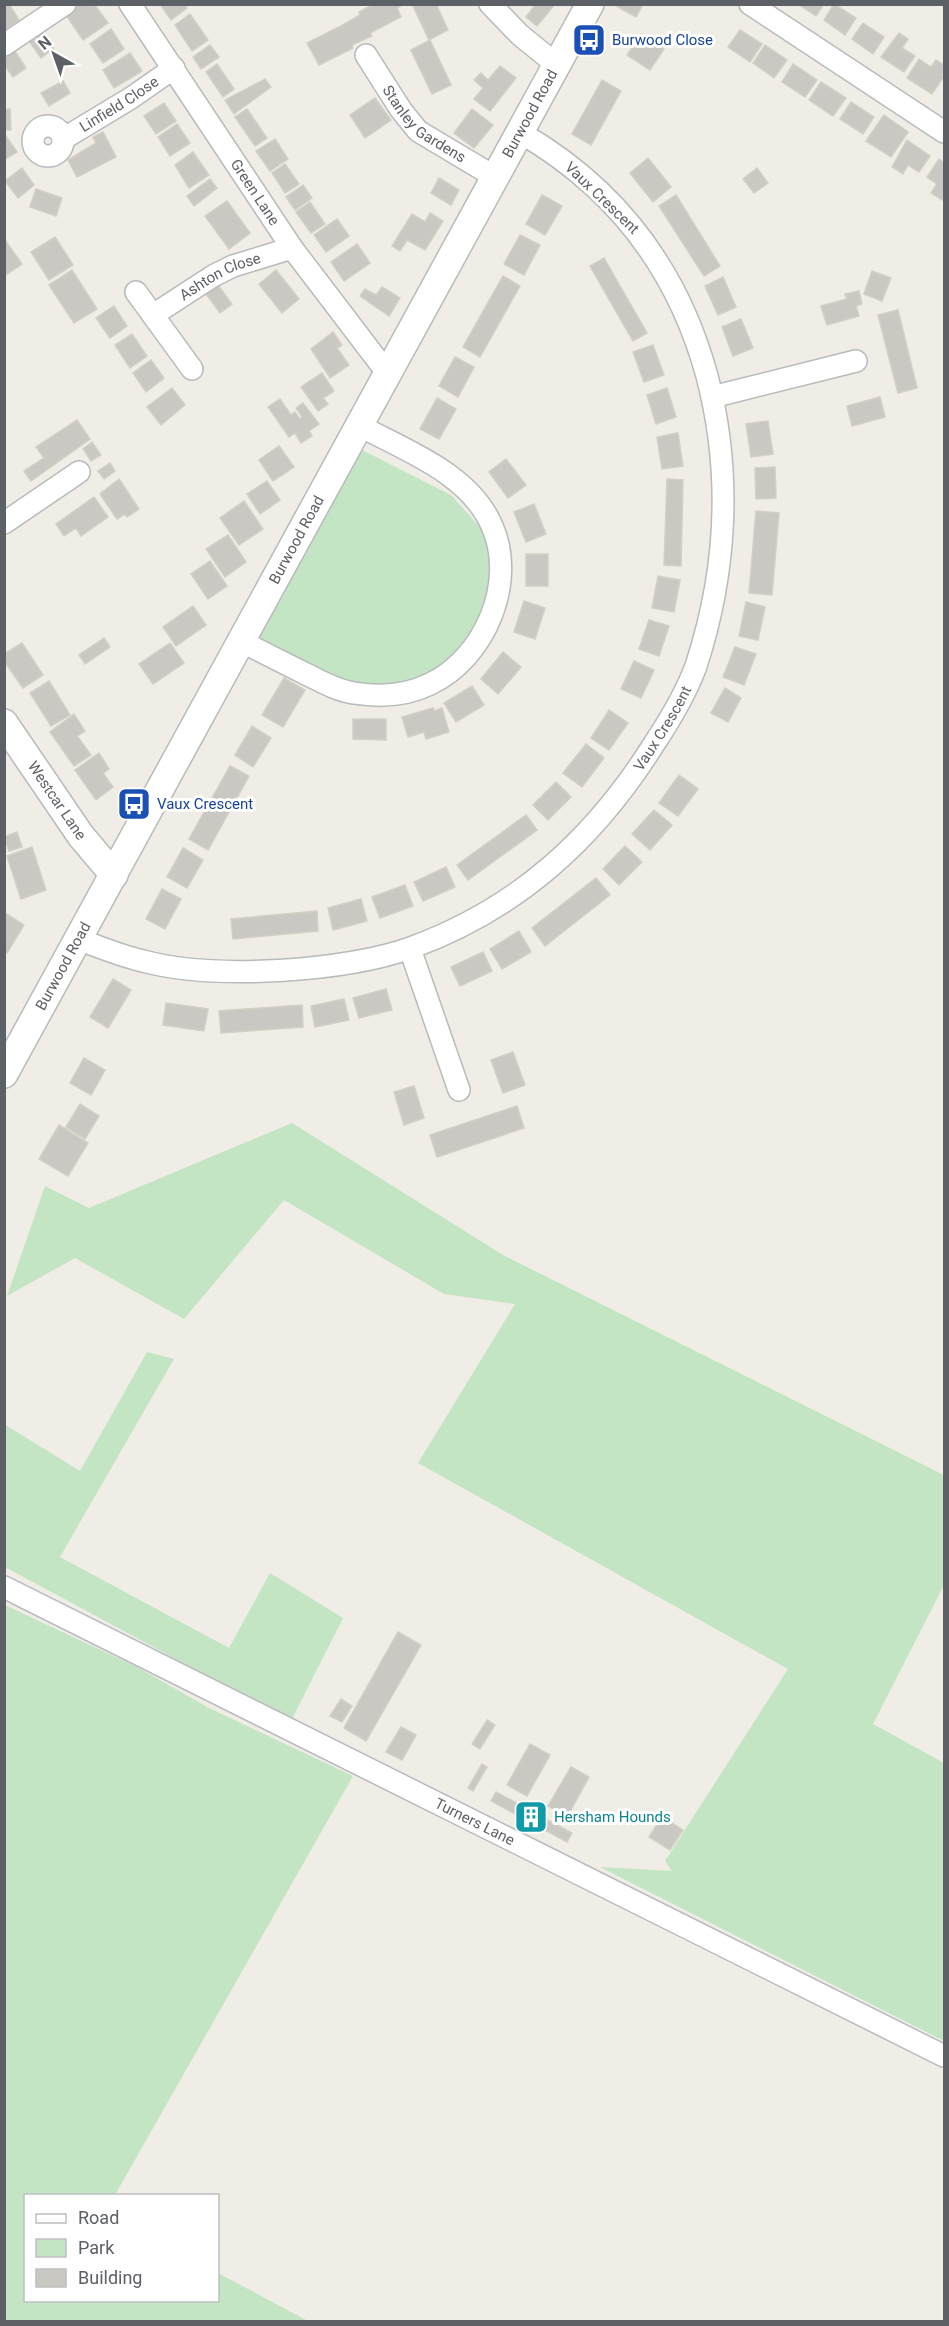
<svg xmlns="http://www.w3.org/2000/svg" width="949" height="2326" font-family="Roboto,sans-serif">
	<style>
		.green { fill: #c3e5c4 }
		.building { fill: #cac8c2; stroke: #d3cfc4; stroke-width: 1.5 }
		.lines { fill: none; stroke-linecap: round; stroke-linejoin: round }
		.minor-casing { stroke: #b8babe; stroke-width: 24 }
		.tertiary-casing { stroke: #b8babe; stroke-width: 30 }
		.minor { stroke: #fff; stroke-width: 21 }
		.tertiary { stroke: #fff; stroke-width: 27 }
		.labels { text-anchor: middle; stroke-width: 6; stroke-linejoin: round; paint-order: stroke }
		.transit-label { font-size: 15px; fill: #164399; stroke: #fff; text-anchor: start }
		.street-label { font-size: 15px; fill: #5d6065; stroke: #fff }
		.culture-label { font-size: 15px; fill: #0d838f; stroke: #fff; text-anchor: start }
	</style>
	<rect width="100%" height="100%" fill="#efede5"/>
	<g class="green">
		<polygon points="362,450 451,495 486,534 497,574 477,633 444,667 402,687 349,687 258,641"/>
		<polygon points="292,1123 503,1255 944,1475 944,1585 873,1724 944,1763 944,2041 600,1867 672,1871 665,1861 788,1669 418,1463 515,1304 444,1294 284,1200 184,1319 75,1258 7,1296 45,1186 89,1208"/>
		<polygon points="147,1352 174,1359 60,1557 229,1648 270,1573 343,1618 291,1721 5,1567 4,1424 80,1471"/>
		<polygon points="5,1605 137,1667 209,1708 353,1776 115,2195 26,2196 26,2300 218,2300 218,2273 308,2321 5,2321"/>
	</g>
	<g class="building">
		<polygon points="4,4 9,4 19,20 4,30"/>
		<polygon points="81,4 94,4 108,23 83,40 66,15"/>
		<polygon points="160,4 185,4 187,8 171,20"/>
		<polygon points="374,4 404,4 397,8 401,17 370,33 372,36 352,45 353,48 319,65 307,43 341,26 360,15 359,12"/>
		<polygon points="416,4 436,4 448,30 429,40 413,6"/>
		<polygon points="536,4 555,4 537,26 526,17"/>
		<polygon points="617,4 643,4 636,17 616,6"/>
		<polygon points="798,4 824,4 816,16"/>
		<polygon points="834,4 856,18 845,35 824,20"/>
		<polygon points="190,14 208,40 192,51 175,25"/>
		<polygon points="863,23 884,37 873,54 852,39"/>
		<polygon points="41,29 54,48 41,58 27,38"/>
		<polygon points="111,29 124,49 103,63 90,44"/>
		<polygon points="740,30 762,44 750,62 728,47"/>
		<polygon points="899,33 908,39 902,48 915,56 904,72 881,57"/>
		<polygon points="641,34 664,49 650,70 627,55"/>
		<polygon points="430,40 451,85 432,94 411,50"/>
		<polygon points="210,45 219,57 201,69 193,57"/>
		<polygon points="765,45 787,60 774,78 753,63"/>
		<polygon points="13,48 26,68 13,77 4,65 4,54"/>
		<polygon points="130,53 142,71 114,88 103,70"/>
		<polygon points="919,59 931,67 936,60 944,65 942,75 944,76 932,94 907,78"/>
		<polygon points="217,64 234,89 223,97 206,72"/>
		<polygon points="793,64 817,80 805,97 782,82"/>
		<polygon points="500,66 516,78 490,111 474,99 483,88 474,80 481,73 488,80"/>
		<polygon points="265,79 271,87 234,114 225,100"/>
		<polygon points="602,80 621,91 591,145 572,134"/>
		<polygon points="63,81 70,93 49,106 41,93"/>
		<polygon points="821,82 846,98 833,116 809,100"/>
		<polygon points="375,98 391,120 365,138 350,115"/>
		<polygon points="851,102 874,117 863,134 840,119"/>
		<polygon points="164,103 176,121 156,134 144,116"/>
		<polygon points="10,109 11,130 4,130 4,110"/>
		<polygon points="247,109 267,138 255,146 235,117"/>
		<polygon points="472,109 493,125 474,148 454,133"/>
		<polygon points="884,115 908,132 891,157 866,141"/>
		<polygon points="177,124 190,143 170,156 158,137"/>
		<polygon points="103,132 116,157 77,177 68,160 96,143 93,137"/>
		<polygon points="4,133 17,152 4,160"/>
		<polygon points="275,139 288,159 270,171 256,151"/>
		<polygon points="907,140 930,156 919,172 908,165 903,174 892,167"/>
		<polygon points="193,152 209,175 189,188 175,165"/>
		<polygon points="648,158 671,187 653,202 630,173"/>
		<polygon points="939,159 944,163 944,196 942,200 931,193 937,184 927,177"/>
		<polygon points="285,164 299,184 285,193 272,173"/>
		<polygon points="22,168 34,185 18,198 5,181"/>
		<polygon points="757,168 768,183 754,193 743,179"/>
		<polygon points="439,178 459,190 451,205 431,193"/>
		<polygon points="210,179 217,188 194,206 187,196"/>
		<polygon points="303,185 312,198 295,210 286,197"/>
		<polygon points="36,189 62,198 56,216 30,207"/>
		<polygon points="542,195 562,206 545,235 526,224"/>
		<polygon points="676,195 720,266 704,276 659,206"/>
		<polygon points="227,201 250,233 229,249 205,216"/>
		<polygon points="310,202 325,224 311,233 296,212"/>
		<polygon points="430,213 443,221 425,250 407,240 400,251 392,246 412,214 425,222"/>
		<polygon points="337,219 349,236 326,252 314,235"/>
		<polygon points="520,235 540,245 524,275 504,264"/>
		<polygon points="55,237 73,265 49,280 31,252"/>
		<polygon points="5,240 22,264 4,276 4,241"/>
		<polygon points="357,244 370,263 344,281 331,262"/>
		<polygon points="604,258 647,333 633,341 590,266"/>
		<polygon points="72,270 97,309 74,323 49,285"/>
		<polygon points="276,270 299,299 282,313 259,284"/>
		<polygon points="872,271 891,278 882,301 864,294"/>
		<polygon points="503,276 520,286 480,357 463,347"/>
		<polygon points="723,277 736,307 718,315 705,286"/>
		<polygon points="218,285 232,304 220,313 206,294"/>
		<polygon points="382,287 400,298 389,316 360,296 365,289 376,295"/>
		<polygon points="859,291 862,304 856,306 859,316 827,325 821,306 847,299 845,294"/>
		<polygon points="114,306 127,326 110,338 96,318"/>
		<polygon points="898,310 917,388 898,393 878,315"/>
		<polygon points="741,319 753,348 733,356 722,327"/>
		<polygon points="333,332 342,345 337,348 349,365 330,378 311,349"/>
		<polygon points="132,334 147,356 130,368 115,345"/>
		<polygon points="653,345 664,375 644,382 633,352"/>
		<polygon points="455,357 474,367 458,397 439,386"/>
		<polygon points="151,360 164,378 146,392 133,373"/>
		<polygon points="322,373 334,391 323,398 328,404 318,411 301,387"/>
		<polygon points="172,388 185,405 161,425 147,407"/>
		<polygon points="667,388 676,417 656,424 647,395"/>
		<polygon points="880,397 885,417 852,426 847,406"/>
		<polygon points="437,398 456,409 439,439 420,429"/>
		<polygon points="280,399 291,415 295,412 300,419 302,417 296,408 303,403 319,424 309,431 312,436 301,443 295,433 289,437 268,407"/>
		<polygon points="77,420 90,439 31,481 24,471 44,458 36,447"/>
		<polygon points="768,421 773,454 751,457 746,424"/>
		<polygon points="678,433 683,466 662,469 657,437"/>
		<polygon points="92,442 101,455 91,461 83,449"/>
		<polygon points="279,446 294,467 273,481 259,460"/>
		<polygon points="506,459 526,485 508,498 489,472"/>
		<polygon points="110,463 115,471 104,479 98,471"/>
		<polygon points="775,467 776,498 756,499 755,468"/>
		<polygon points="119,479 139,509 127,517 125,514 117,519 100,494"/>
		<polygon points="667,479 683,480 681,566 664,565"/>
		<polygon points="267,481 280,500 260,514 247,494"/>
		<polygon points="94,497 108,517 81,536 76,528 64,536 56,524"/>
		<polygon points="244,501 263,529 239,545 220,518"/>
		<polygon points="534,504 546,534 526,542 514,512"/>
		<polygon points="756,511 779,513 772,595 749,593"/>
		<polygon points="228,535 246,562 225,577 206,549"/>
		<rect x="526" y="554" width="22" height="32"/>
		<polygon points="210,561 227,586 208,599 191,574"/>
		<polygon points="658,576 680,580 674,612 652,608"/>
		<polygon points="524,601 545,608 535,639 514,632"/>
		<polygon points="746,602 765,607 758,640 739,636"/>
		<polygon points="193,606 206,625 176,646 163,627"/>
		<polygon points="649,620 669,626 659,656 639,649"/>
		<polygon points="104,638 110,647 85,664 79,655"/>
		<polygon points="22,643 43,675 23,688 4,661 4,654"/>
		<polygon points="170,643 184,663 153,684 139,664"/>
		<polygon points="735,647 756,654 744,685 723,677"/>
		<polygon points="503,652 521,667 498,694 481,679"/>
		<polygon points="634,661 654,670 641,698 621,689"/>
		<polygon points="284,678 305,690 283,727 262,715"/>
		<polygon points="49,681 70,715 51,726 30,693"/>
		<polygon points="472,686 484,705 456,722 444,703"/>
		<polygon points="725,688 741,698 728,722 711,713"/>
		<polygon points="433,708 434,711 442,708 449,732 426,739 424,732 408,737 402,717"/>
		<polygon points="609,710 628,723 609,750 591,738"/>
		<polygon points="74,714 85,731 77,736 91,755 74,766 50,732"/>
		<polygon points="353,719 386,719 386,740 353,739"/>
		<polygon points="252,726 271,738 253,767 235,755"/>
		<polygon points="586,744 604,758 582,787 563,773"/>
		<polygon points="99,753 109,769 103,773 113,787 96,800 75,770"/>
		<polygon points="230,766 249,776 208,850 189,839"/>
		<polygon points="679,775 698,789 678,816 659,803"/>
		<polygon points="556,782 571,797 548,820 533,805"/>
		<polygon points="654,810 672,825 650,850 632,834"/>
		<polygon points="526,815 537,830 468,880 457,865"/>
		<polygon points="17,832 22,847 9,851 4,837"/>
		<polygon points="625,846 642,862 619,885 603,869"/>
		<polygon points="32,847 46,890 21,899 7,856"/>
		<polygon points="183,848 203,860 187,888 167,877"/>
		<polygon points="446,867 455,887 423,901 414,882"/>
		<polygon points="596,878 610,895 545,946 532,928"/>
		<polygon points="405,885 413,906 380,918 372,897"/>
		<polygon points="162,889 181,899 165,929 146,919"/>
		<polygon points="361,899 367,921 333,930 328,908"/>
		<polygon points="317,911 318,931 233,939 231,919"/>
		<polygon points="5,913 24,925 7,953 4,951"/>
		<polygon points="519,931 531,952 502,969 490,949"/>
		<polygon points="483,952 492,971 460,986 451,967"/>
		<polygon points="113,979 131,990 108,1028 90,1017"/>
		<polygon points="386,989 392,1010 359,1018 353,998"/>
		<polygon points="344,999 349,1020 315,1027 311,1006"/>
		<polygon points="166,1003 208,1009 204,1031 163,1025"/>
		<polygon points="302,1005 303,1027 221,1033 219,1011"/>
		<polygon points="513,1052 525,1085 503,1093 491,1060"/>
		<polygon points="84,1058 105,1070 91,1095 70,1083"/>
		<polygon points="414,1086 424,1118 404,1125 394,1092"/>
		<polygon points="80,1104 99,1116 85,1139 66,1127"/>
		<polygon points="517,1106 524,1128 437,1157 430,1135"/>
		<polygon points="59,1125 88,1143 68,1176 39,1159"/>
		<polygon points="398,1632 421,1645 366,1741 344,1728"/>
		<polygon points="341,1699 352,1706 342,1722 330,1716"/>
		<polygon points="487,1720 495,1725 480,1749 472,1744"/>
		<polygon points="401,1727 416,1735 402,1760 386,1752"/>
		<polygon points="530,1744 550,1755 527,1796 507,1785"/>
		<polygon points="482,1764 487,1767 473,1791 468,1788"/>
		<polygon points="571,1767 589,1777 567,1817 548,1806"/>
		<polygon points="496,1792 572,1833 567,1842 491,1801"/>
		<polygon points="662,1817 683,1830 670,1850 649,1837"/>
	</g>
	<g class="lines">
		<g class="minor-casing">
			<g id="minor">
				<path id="s1" d="M130,4L292,248L388,374"/>
				<polyline points="490,4 520,35 557,65"/>
				<polyline points="750,4 944,132"/>
				<polyline points="4,45 65,4"/>
				<path id="s2" d="M366,55L401,110L418,131L495,177"/>
				<circle cx="48" cy="141" r="15"/>
				<path id="s3" d="M63,139L131,98L174,68"/>
				<polyline points="136,292 192,369"/>
				<path id="s4" d="M153,315L213,276L233,266L292,248"/>
				<polyline points="712,397 856,361"/>
				<polyline points="4,523 79,472"/>
				<path d="M243,642C264,653 286,664 308,675C322,682 338,691 354,693C379,697 406,696 430,684C485,658 517,582 492,526C470,474 407,451 360,426"/>
				<path id="s5" d="M78,939C99,947 121,956 143,961C213,980 345,972 413,947C519,908 595,838 654,744C670,720 686,693 696,666C727,571 732,472 707,376C678,270 616,188 521,133"/>
				<polyline points="410,949 459,1090"/>
				<path id="s6" d="M4,1587L944,2056"/>
			</g>
		</g>
		<g class="tertiary-casing">
			<g id="tertiary">
				<path id="s7" d="M4,723L81,836L114,875"/>
				<path id="s8" d="M4,1074L590,4"/>
			</g>
		</g>
		<use href="#minor" class="minor"/>
		<use href="#tertiary" class="tertiary"/>
	</g>
	<defs>
		<g id="bus-square" transform="scale(1.725)"><rect x="-9" y="-9" width="18" height="18" rx="4" fill="#1a4fb4" stroke="#fff"/><path d="M-5-6H5V4H4V6H2V4H-2V6H-4V4H-5ZM-3.5-4V0h7V-4ZM-3.5 1.2v1.5H-2V1.2ZM2 1.2v1.5H3.5V1.2Z" fill="#fff"/></g>
		<g id="building-square" transform="scale(1.725)"><rect x="-9" y="-9" width="18" height="18" rx="4" fill="#0f9aa8" stroke="#fff"/><path d="M-4-6H4V6H1V3H-1V6H-4ZM-2.5-4.3h1.7v1.8h-1.7ZM.8-4.3h1.7v1.8H.8ZM-2.5-1h1.7V.8h-1.7ZM.8-1h1.7V.8H.8Z" fill="#fff"/></g>
	</defs>
	<g fill-rule="evenodd">
		<use href="#bus-square" x="589" y="40"/>
		<use href="#bus-square" x="134" y="804"/>
		<use href="#building-square" x="531" y="1817"/>
	</g>
	<g class="labels">
		<g class="transit-label">
			<text x="612" y="45">Burwood Close</text>
			<text x="157" y="809">Vaux Crescent</text>
		</g>
		<g class="street-label">
			<text dy="5" stroke="none"><textPath href="#s3" startOffset="66">Linfield Close</textPath></text>
			<text dy="5" stroke="none"><textPath href="#s8" startOffset="1095">Burwood Road</textPath></text>
			<text dy="5" stroke="none"><textPath href="#s2" startOffset="92">Stanley Gardens</textPath></text>
			<text dy="5" stroke="none"><textPath href="#s1" startOffset="226">Green Lane</textPath></text>
			<text transform="translate(602 198) rotate(44)" y="5">Vaux Crescent</text>
			<text dy="5" stroke="none"><textPath href="#s4" startOffset="78">Ashton Close</textPath></text>
			<text dy="5" stroke="none"><textPath href="#s8" startOffset="609">Burwood Road</textPath></text>
			<text dy="5" stroke="none"><textPath href="#s5" startOffset="681">Vaux Crescent</textPath></text>
			<text dy="5" stroke="none"><textPath href="#s7" startOffset="94">Westcar Lane</textPath></text>
			<text dy="5" stroke="none"><textPath href="#s8" startOffset="123">Burwood Road</textPath></text>
			<text dy="5" stroke="none"><textPath href="#s6" startOffset="526">Turners Lane</textPath></text>
		</g>
		<g class="culture-label">
			<text x="554" y="1822">Hersham Hounds</text>
		</g>
	</g>
	<rect width="949" height="2326" fill="none" stroke="#5d6065" stroke-width="12"/>
	<rect x="24" y="2194" width="195" height="108" fill="#ffffff" stroke="#bebfc1" stroke-width="1.5"/>
	<rect x="36" y="2214" width="30" height="9" fill="#ffffff" stroke="#bebfc1" stroke-width="1.5"/>
	<text x="78" y="2224" font-size="18" fill="#5d6065">Road</text>
	<rect x="36" y="2239" width="30" height="18" fill="#c3e5c4" stroke="#bebfc1" stroke-width="1.5"/>
	<text x="78" y="2254" font-size="18" fill="#5d6065">Park</text>
	<rect x="36" y="2269" width="30" height="18" fill="#cac8c2" stroke="#bebfc1" stroke-width="1.5"/>
	<text x="78" y="2284" font-size="18" fill="#5d6065">Building</text>
	<g transform="translate(54 54) rotate(320)" stroke="#ffffff" stroke-width="4.5" paint-order="stroke">
	<path d="M0-4.5L10 22L0 15L-10 22Z" fill="#5d6065"/>
	<text y="-9" font-size="16" font-weight="bold" text-anchor="middle" fill="#5d6065">N</text>
	</g>
</svg>
